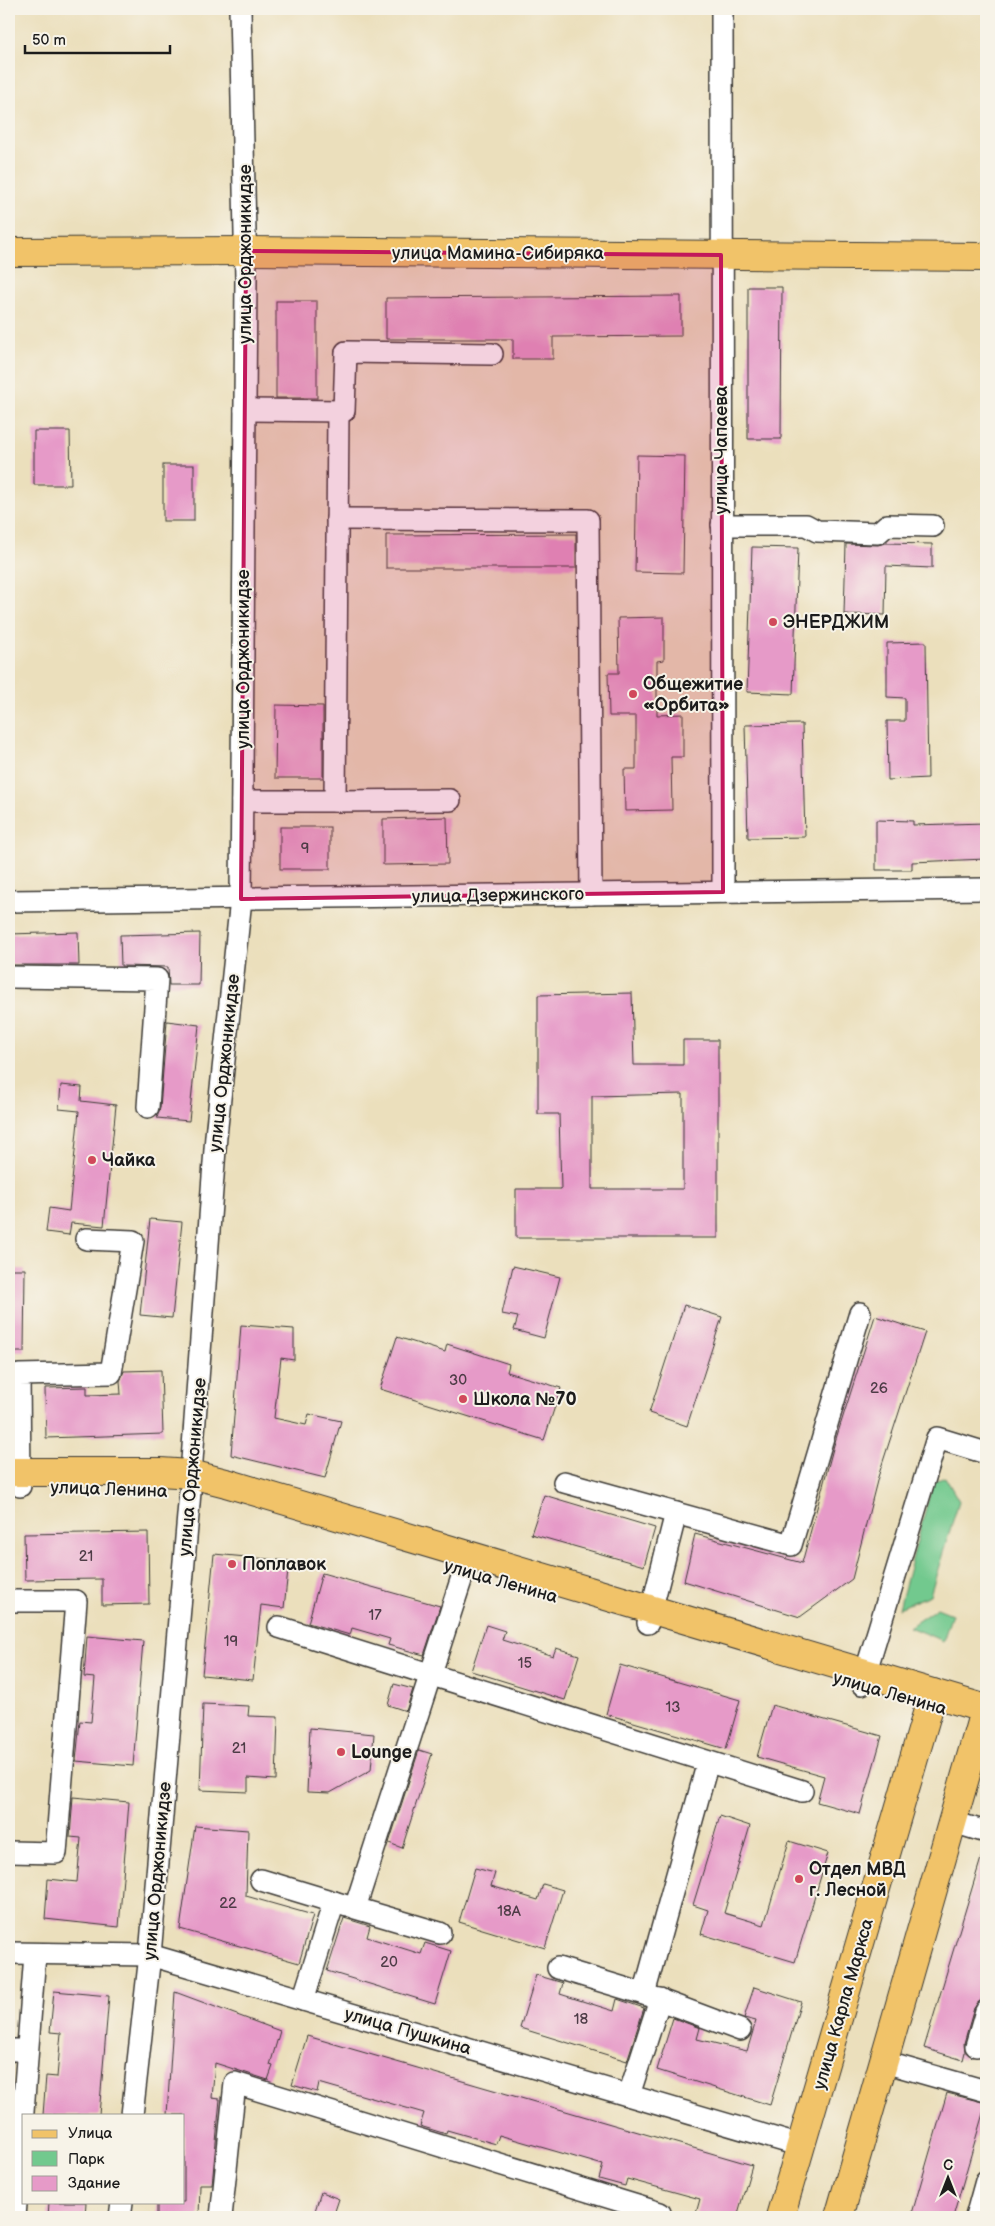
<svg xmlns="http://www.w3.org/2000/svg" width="995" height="2226" font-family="'Balsamiq Sans',sans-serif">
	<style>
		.green { fill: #72c98e; stroke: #477255 }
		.building { fill: #e69ac8; fill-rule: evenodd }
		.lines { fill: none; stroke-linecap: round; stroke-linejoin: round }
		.minor-casing { stroke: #3b3934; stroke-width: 24 }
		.major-casing { stroke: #3b3934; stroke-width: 30 }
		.minor { stroke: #fff; stroke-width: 21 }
		.major { stroke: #f1c369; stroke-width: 28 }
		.marked { fill: #c2185b; fill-opacity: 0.2; stroke: #c2185b; stroke-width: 4; stroke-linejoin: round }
		.poi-dot { fill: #d1495b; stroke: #f7f3e8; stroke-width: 2 }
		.labels { text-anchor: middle; stroke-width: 4; stroke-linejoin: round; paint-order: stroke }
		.number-label { font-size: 15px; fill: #4e3c47 }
		.street-label { font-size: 18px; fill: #1c1c1c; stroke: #f7f3e8 }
		.poi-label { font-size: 18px; font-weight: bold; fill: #1c1c1c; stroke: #f7f3e8; text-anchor: start }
	</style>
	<rect width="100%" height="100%" fill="#f7f3e8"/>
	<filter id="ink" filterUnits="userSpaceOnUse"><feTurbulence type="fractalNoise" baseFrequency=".02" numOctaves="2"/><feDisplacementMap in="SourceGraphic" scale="10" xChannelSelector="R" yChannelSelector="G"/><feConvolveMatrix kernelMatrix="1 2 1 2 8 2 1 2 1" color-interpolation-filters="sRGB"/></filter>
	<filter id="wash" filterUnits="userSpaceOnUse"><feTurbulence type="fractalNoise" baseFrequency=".0096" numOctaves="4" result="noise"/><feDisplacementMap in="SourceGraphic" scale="20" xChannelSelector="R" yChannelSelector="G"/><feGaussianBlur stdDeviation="1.12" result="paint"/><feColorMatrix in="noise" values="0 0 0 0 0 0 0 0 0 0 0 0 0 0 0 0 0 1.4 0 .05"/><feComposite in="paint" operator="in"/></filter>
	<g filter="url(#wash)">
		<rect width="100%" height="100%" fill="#ebdfbc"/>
		<g class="green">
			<polygon points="945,1477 959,1501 930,1595 899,1608 933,1482"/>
			<polygon points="937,1608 952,1614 943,1641 909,1627"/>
		</g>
		<g id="blocks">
			<g class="building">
				<polygon points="748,287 782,287 781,439 748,439"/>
				<polygon points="681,296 681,336 553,337 553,359 513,359 513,339 386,339 386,298"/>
				<rect x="276" y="301" width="41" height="97"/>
				<polygon points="34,431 70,431 71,485 34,485"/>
				<polygon points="637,455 685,456 683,573 635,572"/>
				<rect x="163" y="465" width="31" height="56"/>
				<polygon points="576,534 576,568 386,568 386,535"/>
				<polygon points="885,543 932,544 932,568 886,566 885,615 844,614 846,544 878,545"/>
				<polygon points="752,547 798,548 793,694 747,692"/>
				<polygon points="664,617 664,660 657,661 657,715 683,714 683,757 671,757 672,810 625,811 624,769 636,769 636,716 609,716 608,673 619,673 618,618"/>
				<polygon points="926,642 928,778 888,780 887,721 905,721 905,698 887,697 887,643"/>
				<polygon points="276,705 323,706 323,778 275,778"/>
				<polygon points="802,724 805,837 748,838 745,725"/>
				<polygon points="447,817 448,864 383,865 383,819"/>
				<polygon points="876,820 913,821 913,825 986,823 986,859 912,862 912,870 876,870"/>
				<rect x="280" y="827" width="50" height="42"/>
				<polygon points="78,932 79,965 9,965 9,934"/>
				<polygon points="200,933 199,985 169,985 168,967 121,966 120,935"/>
				<path d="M632,993L634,1065H683V1040H718V1238H516V1189H561L559,1114H538V995ZM683,1094V1189H592V1096Z"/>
				<polygon points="167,1021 199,1025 189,1121 157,1118 160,1108"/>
				<polygon points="61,1085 82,1087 81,1101 116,1105 104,1226 71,1223 69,1235 46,1232 49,1208 69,1211 79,1111 59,1109"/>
				<polygon points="150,1219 182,1222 172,1318 140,1315"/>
				<polygon points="513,1266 560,1277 544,1338 514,1330 518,1317 502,1314"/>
				<polygon points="9,1269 25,1269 24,1352 9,1352"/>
				<polygon points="684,1305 722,1317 687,1426 649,1413"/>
				<polygon points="875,1316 925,1332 878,1477 852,1579 800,1617 684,1581 695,1534 802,1563 834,1445"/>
				<polygon points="241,1325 294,1329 294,1360 281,1358 274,1418 306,1425 309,1414 341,1421 325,1478 231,1455"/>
				<polygon points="397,1337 445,1352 447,1344 509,1364 507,1372 561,1388 544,1440 380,1389"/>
				<polygon points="161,1370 163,1434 46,1438 45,1388 87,1387 87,1395 121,1394 120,1381 124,1371"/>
				<polygon points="544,1495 655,1528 644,1566 531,1534"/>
				<polygon points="148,1532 149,1604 102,1605 102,1579 25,1580 24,1534"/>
				<polygon points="214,1554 289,1561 284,1608 261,1605 253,1680 202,1675"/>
				<polygon points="322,1573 440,1606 424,1655 388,1645 390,1639 352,1628 350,1635 308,1623"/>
				<polygon points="486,1625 505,1631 502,1640 553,1656 556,1648 579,1655 565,1700 471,1671"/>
				<polygon points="87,1636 143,1641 133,1766 76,1761 80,1721 91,1722 95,1678 84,1677"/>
				<polygon points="620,1665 740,1700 726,1749 606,1714"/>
				<polygon points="394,1684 413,1689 406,1711 388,1705"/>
				<polygon points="203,1704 249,1706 248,1716 278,1717 276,1780 248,1778 248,1792 200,1790"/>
				<polygon points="772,1705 882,1736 860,1814 817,1802 824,1776 757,1757"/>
				<polygon points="310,1728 374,1734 371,1770 330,1793 307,1792"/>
				<polygon points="419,1750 432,1754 402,1848 389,1843"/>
				<polygon points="73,1797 129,1802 119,1927 45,1919 48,1879 77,1882 81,1838 70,1837"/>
				<polygon points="720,1816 750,1826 724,1913 764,1925 789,1841 828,1853 795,1962 701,1934 708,1910 693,1905"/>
				<polygon points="195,1826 248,1830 246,1896 313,1915 299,1963 180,1929"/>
				<polygon points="982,1855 986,1856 986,1983 981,2000 974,2008 964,2043 965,2052 963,2060 924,2048"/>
				<polygon points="475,1868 495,1873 491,1886 538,1900 543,1884 563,1890 545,1948 459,1922"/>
				<polygon points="344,1918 370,1926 367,1937 421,1954 425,1943 451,1951 435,2004 327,1971"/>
				<polygon points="536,1975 563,1983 560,1994 614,2011 617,1999 644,2008 627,2061 520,2028"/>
				<polygon points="754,1987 801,2002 770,2105 657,2070 673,2018 700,2028 697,2039 747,2051 756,2021 744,2018"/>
				<polygon points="54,1991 109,1996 99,2115 43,2115 46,2076 57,2077 61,2033 50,2032"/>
				<polygon points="175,1992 280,2031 270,2065 273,2066 268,2080 215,2063 212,2098 220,2099 212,2185 200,2185 199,2217 157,2217 157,2202 184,2202 184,2115 167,2115"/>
				<polygon points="307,2036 752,2165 737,2217 695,2217 700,2199 627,2179 625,2186 599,2179 603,2165 499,2135 496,2144 447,2130 446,2134 420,2126 424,2113 319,2083 317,2092 292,2085"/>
				<polygon points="947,2093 986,2103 953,2217 911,2217"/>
				<polygon points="321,2192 339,2199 333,2217 313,2217"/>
				<polygon points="49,2202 86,2202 85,2217 48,2217"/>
			</g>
		</g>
	</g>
	<g filter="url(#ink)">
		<use href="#blocks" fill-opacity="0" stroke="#3b3934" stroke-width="1"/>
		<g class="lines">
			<g class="minor-casing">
				<g id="minor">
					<polyline points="722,9 723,892"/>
					<polyline points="245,410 344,411 346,352 492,354"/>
					<polyline points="338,411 335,801 450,800"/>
					<polyline points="337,519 588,520 591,894"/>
					<polyline points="722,525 806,525 817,531 878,533 887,525 933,526"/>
					<polyline points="242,801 335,801"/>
					<polyline points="9,901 986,889"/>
					<polyline points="9,977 157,979 148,1107"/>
					<polyline points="191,1474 216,1136 241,899 246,278 240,9"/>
					<polyline points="564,1482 791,1545 860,1313"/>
					<polyline points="20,1486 19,1375 111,1373 133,1241 86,1239"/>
					<polyline points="9,1601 76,1601 56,1853 9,1852"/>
					<polyline points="648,1623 676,1513"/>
					<polyline points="279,1627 802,1791"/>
					<polyline points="862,1684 937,1438 986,1453"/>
					<polyline points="953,1822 986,1832"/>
					<polyline points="261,1880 347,1906"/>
					<polyline points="440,1933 355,1908 464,1571"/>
					<polyline points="9,1953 150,1955 801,2146"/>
					<polyline points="558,1968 644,1994 708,1762"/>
					<polyline points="644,1994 740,2030"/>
					<polyline points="303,2000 334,1902"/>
					<polyline points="976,2046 986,2011"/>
					<polyline points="9,2050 27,2050"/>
					<polyline points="884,2062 986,2091"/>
					<polyline points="629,2095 660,1999"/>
					<polyline points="132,2115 150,1955 190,1492"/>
					<polyline points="15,2217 35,1954"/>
					<polyline points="120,2217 122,2202"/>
					<polyline points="221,2217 235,2083 660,2213 658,2217"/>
					<polyline points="976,2217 986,2181"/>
				</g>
			</g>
			<g class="major-casing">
				<g id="major">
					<polyline points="9,252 246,251 986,257"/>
					<polyline points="9,1472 160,1472 191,1474 226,1483 986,1709"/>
					<polyline points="780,2217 933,1693"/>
					<polyline points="839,2217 985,1708"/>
				</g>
			</g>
			<use href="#minor" class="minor"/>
			<use href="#major" class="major"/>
		</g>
	</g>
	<path class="marked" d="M246,251L721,255L723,892L241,899Z"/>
	<g class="poi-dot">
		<circle cx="773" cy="622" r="5"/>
		<circle cx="633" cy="694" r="5"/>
		<circle cx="92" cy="1160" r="5"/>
		<circle cx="463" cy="1399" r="5"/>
		<circle cx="232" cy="1564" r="5"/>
		<circle cx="341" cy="1752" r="5"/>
		<circle cx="799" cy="1879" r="5"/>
	</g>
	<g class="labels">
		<g class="number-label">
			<text x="305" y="853">9</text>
			<text x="458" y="1385">30</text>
			<text x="879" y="1393">26</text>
			<text x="86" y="1561">21</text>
			<text x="375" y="1620">17</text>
			<text x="231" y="1646">19</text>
			<text x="525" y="1668">15</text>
			<text x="673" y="1712">13</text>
			<text x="239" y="1753">21</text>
			<text x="228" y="1908">22</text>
			<text x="509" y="1916">18А</text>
			<text x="389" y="1967">20</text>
			<text x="581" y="2024">18</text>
		</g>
		<g class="street-label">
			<text x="498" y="259">улица Мамина-Сибиряка</text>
			<text transform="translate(245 254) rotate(-90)" y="6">улица Орджоникидзе</text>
			<text transform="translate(721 450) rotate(-90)" y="6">улица Чапаева</text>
			<text transform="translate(243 659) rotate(-90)" y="6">улица Орджоникидзе</text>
			<text transform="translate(498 895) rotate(-1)" y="6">улица Дзержинского</text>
			<text transform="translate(224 1063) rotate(-84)" y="6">улица Орджоникидзе</text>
			<text transform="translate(192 1467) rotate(-85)" y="6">улица Орджоникидзе</text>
			<text transform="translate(109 1489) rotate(2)" y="6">улица Ленина</text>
			<text transform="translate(501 1581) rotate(16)" y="6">улица Ленина</text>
			<text transform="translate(890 1693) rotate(16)" y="6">улица Ленина</text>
			<text transform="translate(157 1871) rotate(-85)" y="6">улица Орджоникидзе</text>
			<text transform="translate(843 2004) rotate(-74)" y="6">улица Карла Маркса</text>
			<text transform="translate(408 2031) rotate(16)" y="6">улица Пушкина</text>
		</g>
		<g class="poi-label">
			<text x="783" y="628">ЭНЕРДЖИМ</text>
			<text x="643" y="690">Общежитие<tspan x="643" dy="21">«Орбита»</tspan></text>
			<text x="102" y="1166">Чайка</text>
			<text x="473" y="1405">Школа №70</text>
			<text x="242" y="1570">Поплавок</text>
			<text x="351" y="1758">Lounge</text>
			<text x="809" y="1875">Отдел МВД<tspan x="809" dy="21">г. Лесной</tspan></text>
		</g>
	</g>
	<rect width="995" height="2226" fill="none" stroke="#f7f3e8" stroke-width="30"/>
	<rect x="22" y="2114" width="162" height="90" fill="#f7f3e8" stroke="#9f9d96"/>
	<rect x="32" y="2130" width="25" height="8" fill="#f1c369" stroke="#9f9d96"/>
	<text x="68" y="2138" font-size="15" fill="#1c1c1c">Улица</text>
	<rect x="32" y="2151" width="25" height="15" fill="#72c98e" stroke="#9f9d96"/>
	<text x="68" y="2164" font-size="15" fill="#1c1c1c">Парк</text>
	<rect x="32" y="2176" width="25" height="15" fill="#e69ac8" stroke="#9f9d96"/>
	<text x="68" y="2188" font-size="15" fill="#1c1c1c">Здание</text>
	<g transform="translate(948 2178)" stroke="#f7f3e8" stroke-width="4" paint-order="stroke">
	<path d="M0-4L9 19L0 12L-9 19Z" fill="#1c1c1c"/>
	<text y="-8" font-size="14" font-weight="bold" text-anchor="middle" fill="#1c1c1c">С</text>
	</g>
	<path d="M25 45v8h145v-8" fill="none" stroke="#1c1c1c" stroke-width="2.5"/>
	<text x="32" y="45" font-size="15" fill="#1c1c1c" stroke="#f7f3e8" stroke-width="4" paint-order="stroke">50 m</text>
</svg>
